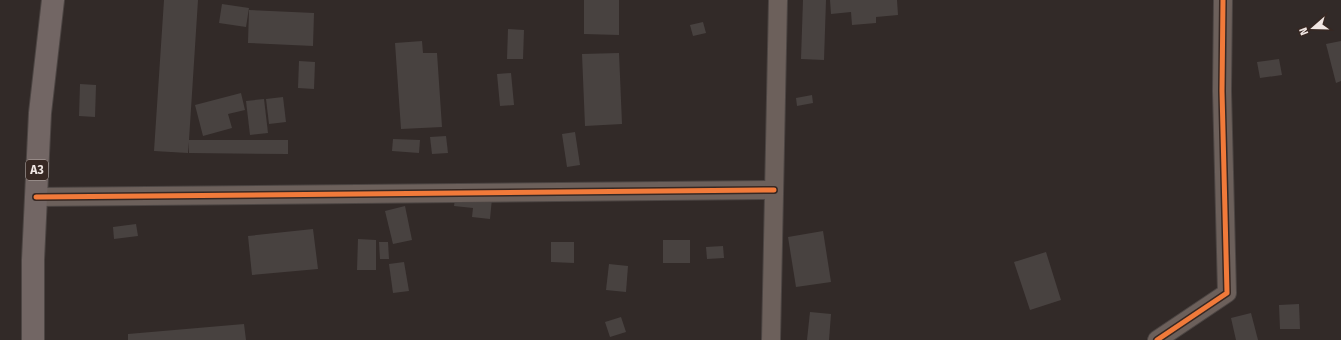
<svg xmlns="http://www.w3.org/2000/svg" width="1341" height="340" font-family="'Fira Sans',sans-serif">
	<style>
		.building { fill: #484240 }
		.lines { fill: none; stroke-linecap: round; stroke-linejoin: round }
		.street-casing { stroke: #4c4543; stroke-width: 20 }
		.highway-casing { stroke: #4c4543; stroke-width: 24 }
		.street { stroke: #6c605b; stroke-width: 18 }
		.highway { stroke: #726664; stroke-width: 22 }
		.cycleway-casing { stroke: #372823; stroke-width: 8 }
		.cycleway { stroke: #f17a3a; stroke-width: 5 }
		.labels { text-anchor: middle; stroke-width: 4; stroke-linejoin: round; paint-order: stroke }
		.shield { fill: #372823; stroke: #b8ada9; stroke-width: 1 }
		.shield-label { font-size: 12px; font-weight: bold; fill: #f0e6e3 }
	</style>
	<rect width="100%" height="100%" fill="#322a28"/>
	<g class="building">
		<polygon points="164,0 198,0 189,140 288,140 288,154 189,153 189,142 188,153 154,151"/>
		<polygon points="584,0 619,0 619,35 584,34"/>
		<polygon points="803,0 826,0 824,60 801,59"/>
		<polygon points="830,0 897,0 898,15 876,17 876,23 852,25 851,12 831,14"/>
		<polygon points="222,4 249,8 246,27 219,23"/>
		<polygon points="249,10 314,13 313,46 248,43"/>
		<polygon points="703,22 706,33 693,36 690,25"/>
		<polygon points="508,29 524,30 523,59 507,59"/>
		<polygon points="422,41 423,53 437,53 442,127 401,129 395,43"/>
		<polygon points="1341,41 1341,81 1336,83 1326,44"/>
		<polygon points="619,53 622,124 585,126 582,54"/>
		<polygon points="1279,59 1282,75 1260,78 1257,62"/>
		<polygon points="299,61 315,62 314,89 298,88"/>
		<polygon points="511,73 514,105 500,106 497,74"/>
		<polygon points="80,84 96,85 95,117 79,116"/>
		<polygon points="241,93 245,110 228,114 232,128 203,136 195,105"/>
		<polygon points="812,95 813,103 797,106 796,98"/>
		<polygon points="283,97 286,122 269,124 266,99"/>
		<polygon points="264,99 268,133 250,135 246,101"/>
		<polygon points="575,132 580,165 567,167 562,134"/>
		<polygon points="446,136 448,153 432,154 430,137"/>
		<polygon points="393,139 420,140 419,153 392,151"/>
		<polygon points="457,183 493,188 490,219 472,217 473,208 454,206"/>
		<polygon points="405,206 412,240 393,244 385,211"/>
		<polygon points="136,224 138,236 114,239 113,227"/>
		<polygon points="313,229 318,269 252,275 248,236"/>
		<polygon points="823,231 831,282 796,287 788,237"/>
		<polygon points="358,239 376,240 376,270 357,270"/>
		<rect x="663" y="240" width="27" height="23"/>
		<polygon points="379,242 388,242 389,259 380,259"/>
		<polygon points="551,242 574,242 574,263 551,262"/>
		<polygon points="723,246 724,258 707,259 706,247"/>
		<polygon points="1046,252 1061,300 1030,310 1014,262"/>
		<polygon points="404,262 409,291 393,293 389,264"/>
		<polygon points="609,264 628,266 626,292 606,290"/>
		<polygon points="1299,304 1300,329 1280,329 1279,305"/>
		<polygon points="810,312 831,314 829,340 807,340"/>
		<polygon points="1251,313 1258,340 1236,340 1231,318"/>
		<polygon points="621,317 626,332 610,337 605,322"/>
		<polygon points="244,324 246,340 128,340 128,334"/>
	</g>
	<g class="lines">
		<g class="street-casing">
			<g id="street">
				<polyline points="36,197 774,190"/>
				<polyline points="771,340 778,0"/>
				<polyline points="1157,340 1227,293 1222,91 1223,0"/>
			</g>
		</g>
		<g class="highway-casing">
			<polyline id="highway" points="33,340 33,260 40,113 53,0"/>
		</g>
		<use href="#street" class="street"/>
		<use href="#highway" class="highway"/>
		<g class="cycleway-casing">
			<g id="cycleway">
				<polyline points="36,197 774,190"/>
				<polyline points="1157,340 1227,293 1222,91 1223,0"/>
			</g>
		</g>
		<use href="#cycleway" class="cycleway"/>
	</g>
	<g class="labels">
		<rect class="shield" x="26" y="160" width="22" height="20" rx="3"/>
		<g class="shield-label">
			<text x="37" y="174">A3</text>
		</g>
	</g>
	<g transform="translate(1313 28) rotate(250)" stroke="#372823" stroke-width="3" paint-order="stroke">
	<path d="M0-3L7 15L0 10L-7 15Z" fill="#f0e6e3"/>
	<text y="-6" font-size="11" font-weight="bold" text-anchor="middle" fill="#f0e6e3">N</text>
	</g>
</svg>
